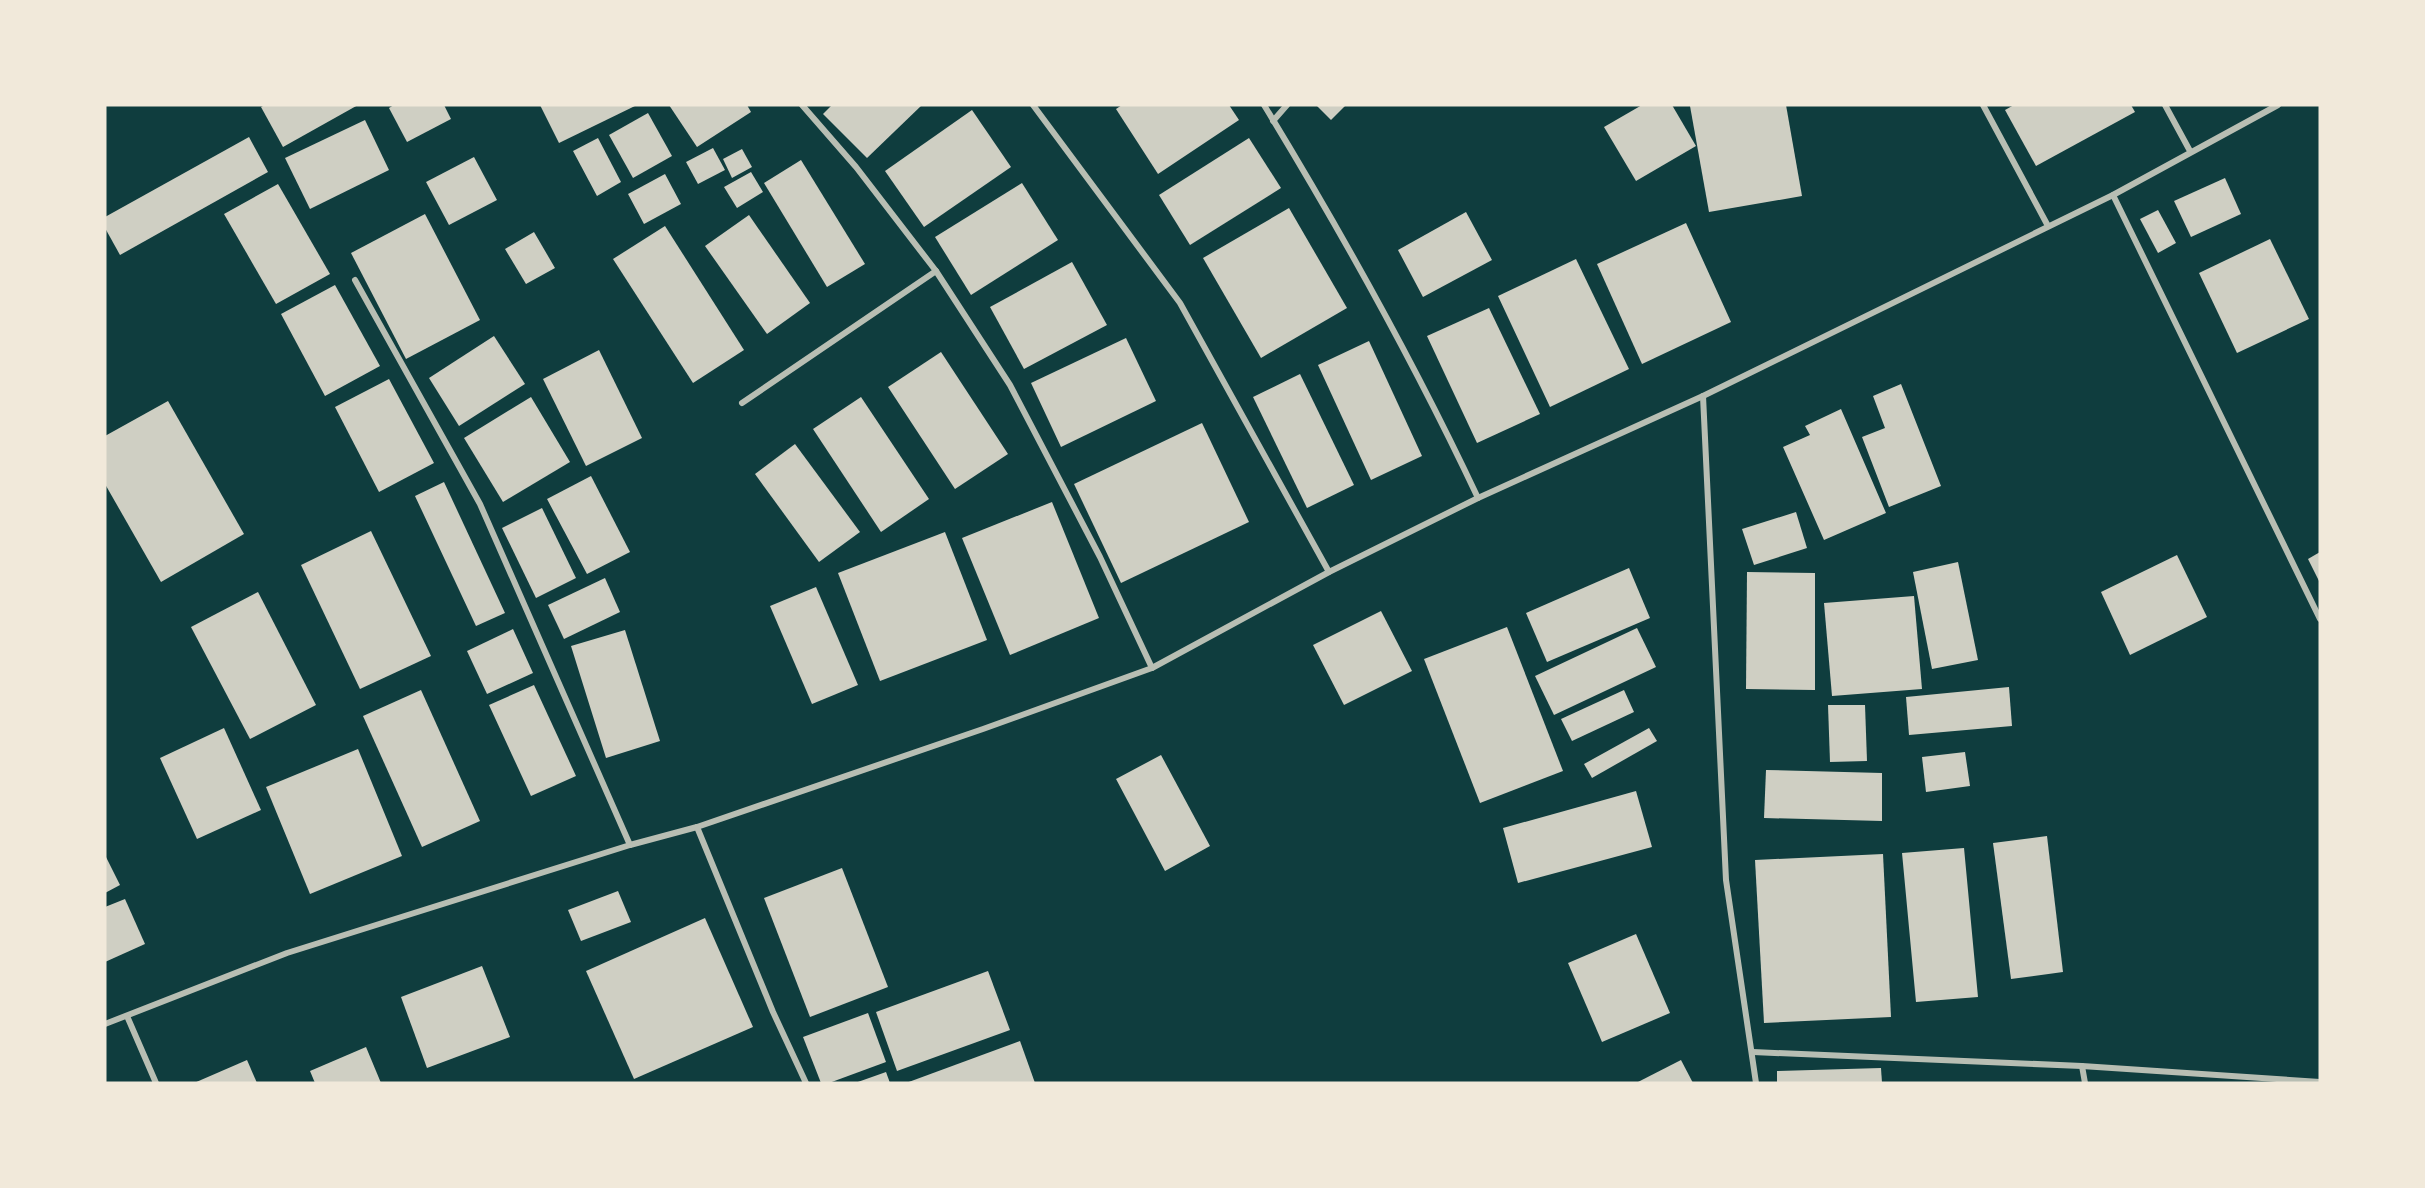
<svg xmlns="http://www.w3.org/2000/svg" width="2425" height="1188" font-family="'Exo 2',sans-serif">
	<style>
		.building { fill: #cfcfc3 }
		.lines { fill: none; stroke-linecap: round; stroke-linejoin: round }
		.minor { stroke: #b8beb3; stroke-width: 6 }
	</style>
	<rect width="100%" height="100%" fill="#0f3d3e"/>
	<g class="building">
		<polygon points="265,105 358,105 283,147 261,107"/>
		<polygon points="394,105 444,105 451,119 407,142 389,108"/>
		<polygon points="540,105 637,105 559,143"/>
		<polygon points="669,105 747,105 751,112 697,147"/>
		<polygon points="832,105 922,105 867,158 823,114"/>
		<polygon points="1122,105 1229,105 1239,120 1158,174 1116,109"/>
		<polygon points="1316,105 1346,105 1331,120"/>
		<polygon points="1642,105 1672,105 1696,146 1636,181 1604,127"/>
		<polygon points="1786,105 1802,196 1709,212 1690,106"/>
		<polygon points="2014,105 2131,105 2135,112 2036,166 2005,110"/>
		<polygon points="972,110 1011,167 924,227 885,171"/>
		<polygon points="648,113 672,156 633,178 609,135"/>
		<polygon points="365,120 389,170 310,209 285,158"/>
		<polygon points="249,137 268,172 120,255 105,228 105,217"/>
		<polygon points="598,138 621,182 597,196 573,151"/>
		<polygon points="1249,138 1281,188 1190,245 1159,195"/>
		<polygon points="713,148 725,170 698,184 686,162"/>
		<polygon points="742,149 752,167 732,178 723,159"/>
		<polygon points="474,157 497,200 449,225 426,182"/>
		<polygon points="801,160 865,264 827,287 764,183"/>
		<polygon points="751,172 763,192 737,208 724,187"/>
		<polygon points="665,174 681,204 644,224 628,194"/>
		<polygon points="2225,178 2241,214 2191,237 2174,201"/>
		<polygon points="1022,183 1058,240 971,295 935,237"/>
		<polygon points="278,184 330,274 276,304 224,214"/>
		<polygon points="1289,208 1347,308 1261,358 1203,258"/>
		<polygon points="2158,210 2176,243 2158,253 2140,219"/>
		<polygon points="1466,212 1492,260 1423,297 1398,250"/>
		<polygon points="425,214 480,320 406,359 351,253"/>
		<polygon points="749,215 810,303 767,334 705,246"/>
		<polygon points="1686,223 1731,322 1642,364 1597,264"/>
		<polygon points="665,226 744,350 693,383 613,259"/>
		<polygon points="534,232 555,268 526,284 505,249"/>
		<polygon points="2270,239 2309,319 2237,353 2199,273"/>
		<polygon points="1576,259 1629,369 1550,407 1498,296"/>
		<polygon points="1072,262 1107,325 1024,369 990,307"/>
		<polygon points="335,285 380,366 325,396 281,314"/>
		<polygon points="1489,308 1540,414 1477,443 1427,336"/>
		<polygon points="494,336 525,384 459,426 429,378"/>
		<polygon points="1126,338 1156,401 1061,447 1031,383"/>
		<polygon points="1369,341 1422,456 1371,480 1318,365"/>
		<polygon points="599,350 642,438 586,466 543,379"/>
		<polygon points="941,352 1008,454 955,489 888,387"/>
		<polygon points="1300,374 1354,485 1307,508 1253,397"/>
		<polygon points="389,379 434,463 379,492 335,407"/>
		<polygon points="1901,384 1941,486 1889,507 1862,437 1885,428 1873,396"/>
		<polygon points="531,397 570,462 503,502 464,438"/>
		<polygon points="861,397 929,499 881,532 813,429"/>
		<polygon points="168,401 244,534 161,582 105,484 105,436"/>
		<polygon points="1841,409 1886,513 1824,540 1783,447 1810,435 1805,426"/>
		<polygon points="1202,423 1249,522 1121,583 1074,484"/>
		<polygon points="795,444 860,532 819,562 755,474"/>
		<polygon points="591,476 630,552 587,574 547,499"/>
		<polygon points="444,482 505,613 476,626 415,496"/>
		<polygon points="1052,502 1099,618 1010,655 962,538"/>
		<polygon points="542,508 576,578 536,598 502,528"/>
		<polygon points="1796,512 1807,548 1754,565 1742,529"/>
		<polygon points="371,531 431,656 360,689 301,565"/>
		<polygon points="945,532 987,640 880,681 838,573"/>
		<polygon points="2320,552 2320,583 2308,559"/>
		<polygon points="2177,555 2207,617 2130,655 2101,592"/>
		<polygon points="1958,562 1978,660 1932,669 1913,572"/>
		<polygon points="1629,568 1650,618 1547,662 1526,613"/>
		<polygon points="1747,572 1815,573 1815,690 1746,689"/>
		<polygon points="605,578 620,612 564,639 548,605"/>
		<polygon points="816,587 858,685 812,704 770,606"/>
		<polygon points="258,592 316,705 250,739 191,627"/>
		<polygon points="1914,596 1922,689 1832,696 1824,603"/>
		<polygon points="1381,611 1412,671 1344,705 1313,645"/>
		<polygon points="1507,627 1563,771 1480,803 1424,659"/>
		<polygon points="1637,628 1656,667 1554,715 1535,676"/>
		<polygon points="513,629 533,673 487,694 467,651"/>
		<polygon points="625,630 660,741 606,758 571,646"/>
		<polygon points="534,685 576,776 531,796 489,705"/>
		<polygon points="2009,687 2012,726 1909,735 1906,697"/>
		<polygon points="421,690 480,821 422,847 363,716"/>
		<polygon points="1624,690 1634,712 1572,741 1561,719"/>
		<polygon points="1828,705 1865,705 1867,761 1830,762"/>
		<polygon points="224,728 261,810 197,839 160,758"/>
		<polygon points="1649,728 1657,741 1592,778 1584,764"/>
		<polygon points="358,749 402,856 310,894 266,787"/>
		<polygon points="1965,752 1970,786 1926,792 1922,757"/>
		<polygon points="1161,755 1210,846 1165,871 1116,779"/>
		<polygon points="1766,770 1882,773 1882,821 1764,818"/>
		<polygon points="1636,791 1652,847 1518,883 1503,828"/>
		<polygon points="2047,836 2063,972 2011,979 1993,843"/>
		<polygon points="1964,848 1978,997 1916,1002 1902,853"/>
		<polygon points="1883,854 1891,1017 1764,1023 1755,860"/>
		<polygon points="105,855 120,885 105,893"/>
		<polygon points="842,868 888,987 810,1017 764,898"/>
		<polygon points="618,891 631,922 581,941 568,910"/>
		<polygon points="125,899 145,944 105,962 105,907"/>
		<polygon points="705,918 753,1027 634,1079 586,971"/>
		<polygon points="1636,934 1670,1013 1602,1042 1568,963"/>
		<polygon points="482,966 510,1037 427,1068 401,997"/>
		<polygon points="988,971 1010,1030 897,1071 876,1012"/>
		<polygon points="868,1013 886,1062 829,1083 821,1083 803,1037"/>
		<polygon points="1020,1041 1035,1083 906,1083"/>
		<polygon points="366,1047 381,1083 315,1083 310,1071"/>
		<polygon points="247,1060 257,1083 194,1083"/>
		<polygon points="1681,1060 1693,1083 1636,1083"/>
		<polygon points="1881,1068 1882,1083 1777,1083 1777,1071"/>
		<polygon points="886,1072 890,1083 855,1083"/>
	</g>
	<g class="lines">
		<g class="minor">
			<polyline points="802,105 856,167 936,271 1010,385 1100,557 1152,668"/>
			<polyline points="1033,105 1180,303 1329,572"/>
			<path d="M1264,105C1342,233 1414,362 1478,498"/>
			<polyline points="1983,105 2048,226"/>
			<polyline points="2165,105 2190,151"/>
			<polyline points="1273,121 1287,105"/>
			<polyline points="2113,195 2320,619"/>
			<polyline points="355,280 480,504 630,845"/>
			<polyline points="1703,396 1726,880 1756,1083"/>
			<polyline points="742,403 936,271"/>
			<polyline points="697,827 773,1012 806,1083"/>
			<polyline points="127,1016 156,1083"/>
			<polyline points="105,1024 287,953 630,845 697,827 983,729 1152,668 1329,572 1478,498 1703,396 2113,195 2278,105"/>
			<polyline points="1753,1052 2082,1066 2320,1082"/>
			<polyline points="2082,1066 2085,1083"/>
		</g>
	</g>
	<rect width="2425" height="1188" fill="none" stroke="#f1e9da" stroke-width="213"/>
</svg>
